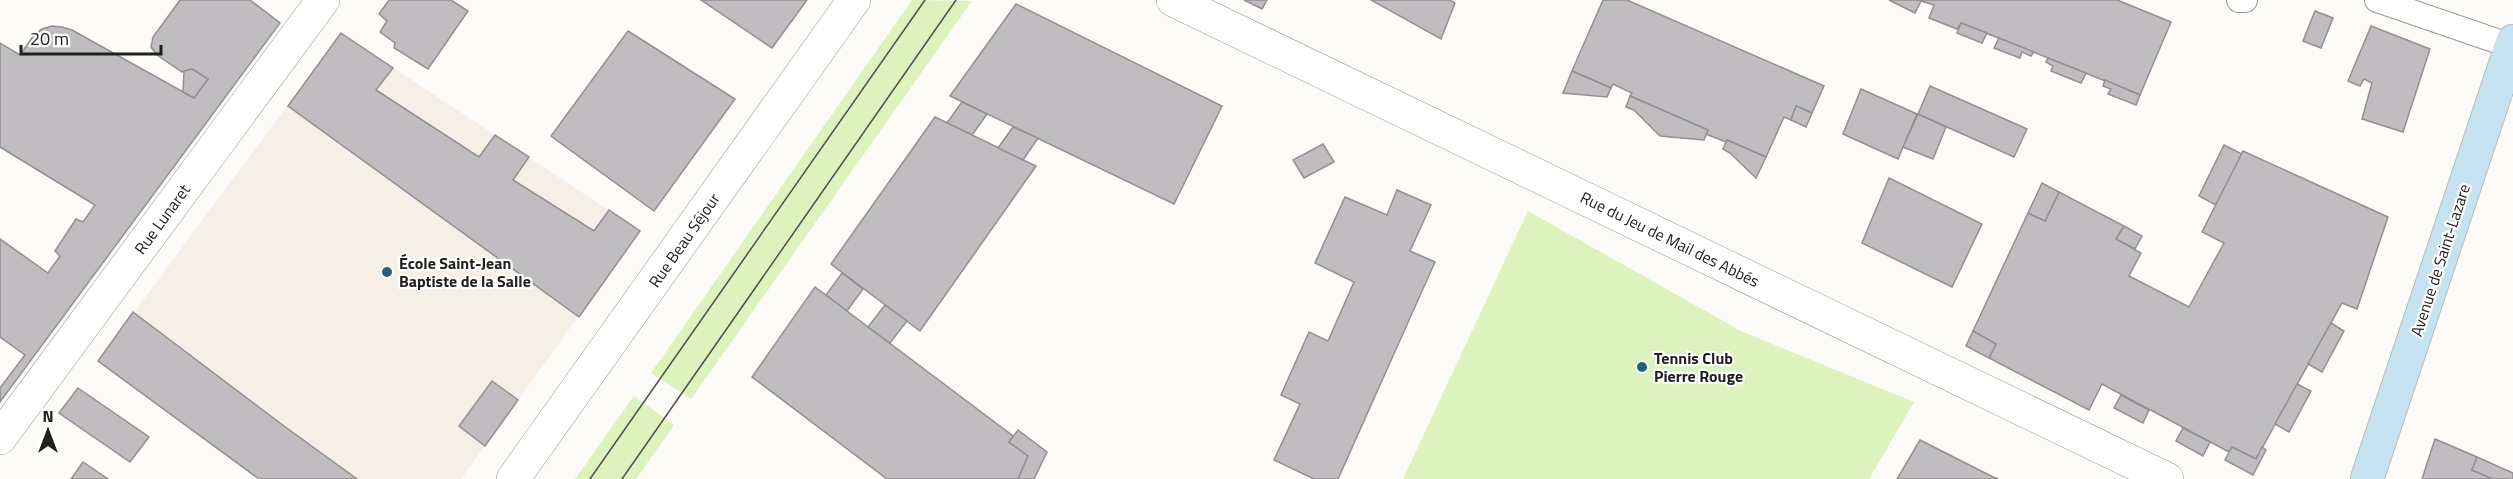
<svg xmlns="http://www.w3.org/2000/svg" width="2513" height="479" font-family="'Titillium Web',sans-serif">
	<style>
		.built { fill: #f6efe5 }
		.green { fill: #dcf3bd }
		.building { fill: #bfbdc0; stroke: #928f92; stroke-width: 1.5 }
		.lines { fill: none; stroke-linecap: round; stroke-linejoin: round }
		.lane-casing { stroke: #989693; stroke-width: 26 }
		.street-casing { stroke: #989693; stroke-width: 34 }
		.secondary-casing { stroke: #989693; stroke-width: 34 }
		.lane { stroke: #fff; stroke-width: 24 }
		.street { stroke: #fff; stroke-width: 33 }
		.secondary { stroke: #c5e2f0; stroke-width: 33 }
		.tram { stroke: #4e4d4c; stroke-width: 1.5 }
		.poi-dot { fill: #226477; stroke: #fff; stroke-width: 2 }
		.labels { text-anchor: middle; stroke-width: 4.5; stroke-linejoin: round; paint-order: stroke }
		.street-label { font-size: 16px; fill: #21201f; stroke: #fff }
		.poi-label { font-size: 16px; font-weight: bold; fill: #21201f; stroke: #fff; text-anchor: start }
	</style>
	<rect width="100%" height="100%" fill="#fdfbf7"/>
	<polygon class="built" points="341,33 640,231 461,479 259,479 98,361"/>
	<g class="green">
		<polygon points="912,0 972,1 691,399 651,373"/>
		<polygon points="1528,211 1741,331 1914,402 1869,479 1403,479"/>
		<polygon points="634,396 674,425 636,479 575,479"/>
	</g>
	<g class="building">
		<polygon points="180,0 250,0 280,23 0,402 0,388 25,355 0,337 0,239 48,273 60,256 55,251 76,219 83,222 95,205 0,147 0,43 20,55 34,35 42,29 52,26 62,27 72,30 194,98 208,79 192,69 182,72 157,55 151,47 153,37"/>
		<polygon points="389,0 451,0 468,11 428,69 394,48 395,43 380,32 387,21 379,14"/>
		<polygon points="701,0 807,0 772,48"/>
		<polygon points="1244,0 1267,0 1262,9"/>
		<polygon points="1371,0 1450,0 1455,3 1441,39"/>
		<polygon points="1603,0 1627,0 1824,86 1812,113 1796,106 1791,120 1784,117 1766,157 1727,140 1726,142 1706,134 1708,130 1630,96 1632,93 1613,84 1611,88 1572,71"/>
		<polygon points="1889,0 2117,0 2171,22 2140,95 1961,23 1957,29 1929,18 1934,5 1921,1 1915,13"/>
		<polygon points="1016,4 1222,106 1174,204 950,96"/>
		<polygon points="2315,11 2333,18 2321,48 2303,41"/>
		<polygon points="1961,23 1987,33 1982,43 1957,33"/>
		<polygon points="2371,26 2430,49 2403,132 2362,119 2372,83 2364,79 2360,86 2348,81"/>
		<polygon points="628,31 735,99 654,211 551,136"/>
		<polygon points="341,33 393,68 376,90 479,157 495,135 529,157 513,180 594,231 609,210 640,231 579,317 288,106"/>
		<polygon points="1999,38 2034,52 2031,56 2022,52 2020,58 1994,48"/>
		<polygon points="2048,58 2086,73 2081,83 2051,71 2053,66 2046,62"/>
		<polygon points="192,69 208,79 194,98 183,92 184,71"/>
		<polygon points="1572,71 1611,88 1607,97 1563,93"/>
		<polygon points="2105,80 2140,95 2136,105 2108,94 2111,89 2103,86"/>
		<polygon points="1930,86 2027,129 2014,157 1918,114"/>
		<polygon points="1861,89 1917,114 1898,159 1843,134"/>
		<polygon points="1630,96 1708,130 1704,140 1660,136 1634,110 1626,107"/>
		<polygon points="962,102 987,114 972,135 947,123"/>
		<polygon points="1796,106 1812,113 1806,127 1791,120"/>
		<polygon points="1918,114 1946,127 1933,159 1903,147"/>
		<polygon points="935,117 1036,166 920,331 831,264"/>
		<polygon points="1013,127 1038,138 1023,160 998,148"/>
		<polygon points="1727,140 1766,157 1756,178 1730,153 1723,149"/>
		<polygon points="1323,144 1334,162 1304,178 1293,160"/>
		<polygon points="2224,145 2242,154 2216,205 2199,196"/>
		<polygon points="2243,151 2388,217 2357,309 2342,303 2256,459 2232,447 2229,452 2102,384 2089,410 1989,358 1996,344 1973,331 2028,213 2045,221 2059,192 2124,226 2116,239 2141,253 2129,276 2189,307 2224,243 2202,232"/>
		<polygon points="1889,178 1982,224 1952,287 1862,243"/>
		<polygon points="2042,183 2059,192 2045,221 2028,213"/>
		<polygon points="1397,190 1431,205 1410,251 1435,262 1338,479 1314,479 1274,460 1300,404 1281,395 1309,332 1328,341 1354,282 1315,263 1345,197 1387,215"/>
		<polygon points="2124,226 2142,236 2135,249 2116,239"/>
		<polygon points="842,273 863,289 847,311 826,295"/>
		<polygon points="815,287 1013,436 1009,442 1028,456 1018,479 887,479 752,377"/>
		<polygon points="885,305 907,321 890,343 868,327"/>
		<polygon points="133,312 284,426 357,479 259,479 98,361"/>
		<polygon points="2331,323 2344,331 2322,372 2308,364"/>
		<polygon points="1973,331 1996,344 1989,358 1966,346"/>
		<polygon points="492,381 518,400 485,446 459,426"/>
		<polygon points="2297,384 2311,391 2289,432 2275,424"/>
		<polygon points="78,388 149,437 130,462 59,413"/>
		<polygon points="2121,395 2149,410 2143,423 2114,408"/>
		<polygon points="2183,428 2210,442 2203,456 2176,441"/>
		<polygon points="1018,430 1047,452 1034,479 1018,479 1028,456 1009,442"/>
		<polygon points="2435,439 2477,457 2472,470 2493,479 2422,479"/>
		<polygon points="1920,440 1993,477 1998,479 1897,479"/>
		<polygon points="2232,447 2256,459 2262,447 2266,450 2253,475 2225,460"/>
		<polygon points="2477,457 2513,473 2513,479 2493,479 2472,470"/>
		<polygon points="83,462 108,479 71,479"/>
	</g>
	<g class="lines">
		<g class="lane-casing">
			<g id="lane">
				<polyline points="2239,0 2245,0"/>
				<polyline points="2377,0 2511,46"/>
			</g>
		</g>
		<g class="street-casing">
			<g id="street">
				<polyline points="1173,0 2167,479"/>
				<polyline points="0,438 323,0"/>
				<polyline points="513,479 854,0"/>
			</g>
		</g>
		<g class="secondary-casing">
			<polyline id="secondary" points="2367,479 2513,41"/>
		</g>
		<use href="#lane" class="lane"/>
		<use href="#street" class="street"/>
		<use href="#secondary" class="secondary"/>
		<g class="tram">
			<polyline points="590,479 925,0"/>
			<polyline points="622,479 956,0"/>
		</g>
	</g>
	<g class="poi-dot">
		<circle cx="387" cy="272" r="6"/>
		<circle cx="1642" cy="367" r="6"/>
	</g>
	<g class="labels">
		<g class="street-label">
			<text transform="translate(162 219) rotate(-54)" y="6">Rue Lunaret</text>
			<text transform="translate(1670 239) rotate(26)" y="6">Rue du Jeu de Mail des Abbés</text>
			<text transform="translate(684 240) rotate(-55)" y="6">Rue Beau Séjour</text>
			<text transform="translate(2440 260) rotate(-72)" y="6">Avenue de Saint-Lazare</text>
		</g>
		<g class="poi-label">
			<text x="399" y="269">École Saint-Jean<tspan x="399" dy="18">Baptiste de la Salle</tspan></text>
			<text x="1654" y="364">Tennis Club<tspan x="1654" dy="18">Pierre Rouge</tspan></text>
		</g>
	</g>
	<g transform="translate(48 431)" stroke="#ffffff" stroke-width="4.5" paint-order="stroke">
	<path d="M0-4.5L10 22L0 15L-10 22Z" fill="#21201f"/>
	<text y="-9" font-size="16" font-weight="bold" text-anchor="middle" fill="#21201f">N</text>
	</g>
	<path d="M21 45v9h140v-9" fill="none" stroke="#21201f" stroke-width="3"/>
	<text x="30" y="45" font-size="18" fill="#21201f" stroke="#ffffff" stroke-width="4.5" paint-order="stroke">20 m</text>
</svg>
